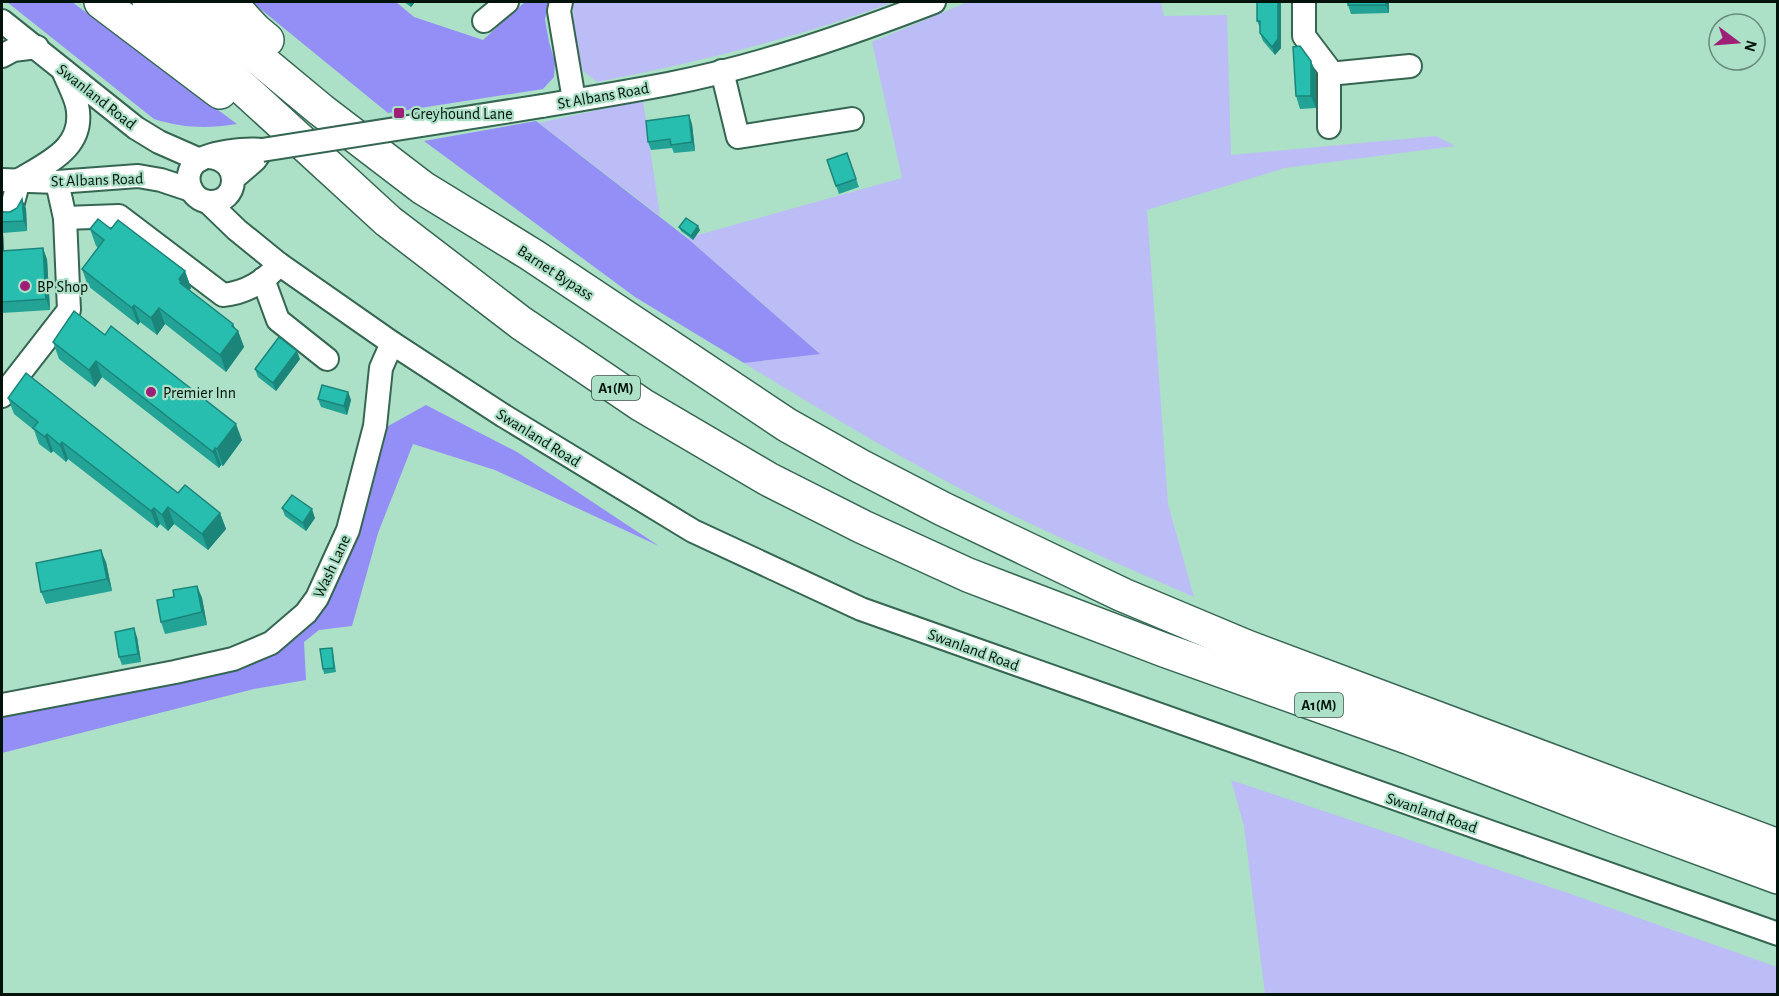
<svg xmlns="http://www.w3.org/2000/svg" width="1779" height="996" font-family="'Alegreya Sans',sans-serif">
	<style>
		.green { fill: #bcbdf6 }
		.forest { fill: #948ef7 }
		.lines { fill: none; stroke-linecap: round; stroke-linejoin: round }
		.minor-casing { stroke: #356651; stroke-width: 26 }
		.highway-casing { stroke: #356651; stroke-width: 36 }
		.minor { stroke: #fff; stroke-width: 22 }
		.highway { stroke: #fff; stroke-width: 33 }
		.minor-bridge-casing { stroke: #356651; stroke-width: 26; stroke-linecap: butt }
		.minor-bridge { stroke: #fff; stroke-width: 22 }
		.wall { fill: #22a396 }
		.shaded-wall { fill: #1b857a }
		.building { fill: #27beaf; stroke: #1b857a; stroke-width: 1.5 }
		.poi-dot { fill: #9d2076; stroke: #ace0c7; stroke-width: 2 }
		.labels { text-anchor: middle; stroke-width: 4.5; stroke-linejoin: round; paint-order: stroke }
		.shield { fill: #ace0c7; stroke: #345043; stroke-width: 1.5 }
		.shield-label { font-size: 15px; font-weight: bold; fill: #01130b }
		.street-label { font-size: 16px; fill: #01130b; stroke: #ace0c7 }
		.poi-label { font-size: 16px; fill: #01130b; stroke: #ace0c7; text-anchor: start }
	</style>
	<rect width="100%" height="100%" fill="#ace0c7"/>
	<g class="green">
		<path d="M573,2H893C798,38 697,62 597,82L583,71L574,45Z"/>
		<path d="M968,2H1161L1164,16L1227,15L1231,155L1436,136L1455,146L1285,168L1147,210L1168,504L1194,597C1123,566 1051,535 982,500C900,458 822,411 744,363L819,353L687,238L902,178L872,42Z"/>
		<polygon points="643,100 660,216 539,123"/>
		<polygon points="1231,780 1571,894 1777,967 1777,994 1265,994 1244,826"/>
	</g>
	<g class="forest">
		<path d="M7,2H72L237,124C206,129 183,128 154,119Z"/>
		<polygon points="252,2 396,2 414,17 483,40 525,2 548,2 545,20 549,42 555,62 554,77 543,89 388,113"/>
		<polygon points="536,121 687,238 820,354 744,363 635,297 424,141"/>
		<polygon points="426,405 517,452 659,546 495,470 413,444 378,533 352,626 319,630 304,642 306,680 254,689 2,753 2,714 292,638 381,430"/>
	</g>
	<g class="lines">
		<g class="minor-casing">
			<g id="minor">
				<polyline points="561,2 559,11 574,100"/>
				<polyline points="1304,2 1304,36 1329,69 1329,127"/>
				<polyline points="2,21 136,128 159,142 200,160"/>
				<polyline points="484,21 507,2"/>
				<polyline points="2,56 13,50 37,47"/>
				<polyline points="722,71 738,137 852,119"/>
				<polyline points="1329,74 1410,66"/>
				<path d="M542,106C584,99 626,92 668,84C759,66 848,35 934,2"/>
				<path d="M209,157C243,160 239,204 209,202C190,200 182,176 195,163C207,152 247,148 262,150L255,160L233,179"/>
				<polyline points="2,180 57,182 138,176 161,180 191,190"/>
				<polyline points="208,202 237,230 279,264 392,343 504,416 693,531 861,609 1778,934"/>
				<path d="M11,210L19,180C49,162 86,147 77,105C74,93 67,81 63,70"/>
				<path d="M65,218L119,216L223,295C245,293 266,281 279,264"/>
				<polyline points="263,279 278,320 327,359"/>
				<polyline points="2,396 69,310 65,218 57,182"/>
				<polyline points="2,705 175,672 233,659 271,643 306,613 317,598 348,530 375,426 381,368 392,343"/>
			</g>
		</g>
		<g class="highway-casing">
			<g id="highway">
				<polyline points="101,2 220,92"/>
				<polyline points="149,2 388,221 521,323 642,405 768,479 863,527 968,575 1164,650 1410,738 1618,818 1778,877"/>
				<polyline points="191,2 321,110 423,188 532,255 787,425 860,466 943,509 1123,595 1247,647 1778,846"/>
				<polyline points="229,2 255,30 267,40"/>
			</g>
		</g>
		<use href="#minor" class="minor"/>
		<use href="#highway" class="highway"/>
		<g class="minor-bridge-casing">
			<polyline id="minor-bridge" points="262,150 542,106"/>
		</g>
		<use href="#minor-bridge" class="minor-bridge"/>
	</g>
	<g class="wall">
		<polygon points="404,2 415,2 411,7"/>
		<polygon points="1257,2 1281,48 1275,55 1263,41 1260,33 1260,28 1257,21"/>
		<polygon points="1389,2 1389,13 1351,14 1348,5"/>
		<polygon points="1311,61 1316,74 1316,108 1300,109 1296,96"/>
		<polygon points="692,124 695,151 674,153 672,148 651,150 648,142"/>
		<polygon points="847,153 859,187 839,194 827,160"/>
		<polygon points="22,199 26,209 27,231 3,233 4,251 47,259 50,310 2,313 2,211 4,212 10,212 17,208"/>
		<polygon points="679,227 700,230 693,240 681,231"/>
		<polygon points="90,229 111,229 185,271 191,288 189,290 233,324 235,328 238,331 244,347 226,372 165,324 157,335 140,322 138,325 88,286 82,269 99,248 96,246"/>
		<polygon points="74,311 242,440 223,466 221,465 219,468 102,377 95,387 59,359 53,342"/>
		<polygon points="300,359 276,391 258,377 255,369"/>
		<polygon points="348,392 351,400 347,415 321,407 318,399"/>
		<polygon points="8,398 178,493 220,513 226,529 208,550 174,524 168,531 160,524 157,528 68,459 66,462 53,451 51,453 39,444 34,430 14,414"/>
		<polygon points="282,508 315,518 306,531 285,516"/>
		<polygon points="106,562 112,591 46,604 41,592"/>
		<polygon points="197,586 202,598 207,625 165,634 161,622 174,597"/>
		<polygon points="137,637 141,662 122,665 119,657"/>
		<polygon points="332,648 333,652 336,672 324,674 323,669"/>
	</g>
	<g class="shaded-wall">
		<polygon points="409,2 415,2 411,7"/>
		<polygon points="1278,2 1281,2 1281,48 1275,55 1272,47"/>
		<polygon points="1386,2 1389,2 1389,13 1386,5"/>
		<polygon points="1311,61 1316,74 1316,108 1311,96"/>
		<polygon points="689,115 692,124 695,151 692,142"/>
		<polygon points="22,199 26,209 27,231 24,221"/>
		<polygon points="698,226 700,230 693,240 691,236"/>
		<polygon points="2,227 3,233 5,262 2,252"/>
		<polygon points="43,248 47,259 50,310 46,299"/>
		<polygon points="185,271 191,288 186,294 179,279"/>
		<polygon points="134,305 140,322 138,325 132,308"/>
		<polygon points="159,308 165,324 157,335 151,318"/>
		<polygon points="233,324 237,333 238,331 244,347 226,372 220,355"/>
		<polygon points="297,351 300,359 276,391 273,383"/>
		<polygon points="96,361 102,377 95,387 89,370"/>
		<polygon points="348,392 351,400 347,415 344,406"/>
		<polygon points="236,424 242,440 223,466 217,449"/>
		<polygon points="47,434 53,451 51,453 45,437"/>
		<polygon points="62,442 68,459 66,462 60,445"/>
		<polygon points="215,448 221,465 219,468 213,452"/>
		<polygon points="168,507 174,524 168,531 162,515"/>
		<polygon points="154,508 160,524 157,528 151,511"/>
		<polygon points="312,509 315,518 306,531 303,523"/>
		<polygon points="220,513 226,529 208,550 202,534"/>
		<polygon points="101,550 106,562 112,591 107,579"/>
		<polygon points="197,586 202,598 207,625 202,612"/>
		<polygon points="134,628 137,637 141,662 138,654"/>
	</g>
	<g class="building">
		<polygon points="1257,2 1278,2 1278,39 1272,47 1260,33 1260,21 1257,21"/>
		<rect x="1348" y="2" width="38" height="3"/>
		<polygon points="1300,46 1311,61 1311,96 1296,96 1293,47"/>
		<polygon points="689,115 692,142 671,145 670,139 648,142 646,121"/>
		<polygon points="847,153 856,179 836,186 827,160"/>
		<polygon points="22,199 24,221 2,222 2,211 4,212 10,212 17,208"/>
		<polygon points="686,218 698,226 691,236 679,227"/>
		<polygon points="98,219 111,229 118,220 185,271 179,279 181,282 180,283 233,324 232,326 238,331 220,355 159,308 151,318 134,305 132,308 82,269 104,240 90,229"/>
		<polygon points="43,248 46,299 2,302 2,251"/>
		<polygon points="74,311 105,335 111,326 236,424 217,449 215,448 213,452 96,361 89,370 53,342"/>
		<polygon points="279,337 297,351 273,383 255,369"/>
		<polygon points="26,373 178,493 185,485 220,513 202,534 168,507 162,515 154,508 151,511 62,442 60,445 47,434 45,437 33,428 38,422 8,398"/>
		<polygon points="322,385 348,392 344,406 318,399"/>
		<polygon points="292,495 312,509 303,523 282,508"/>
		<polygon points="101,550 107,579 41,592 36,563"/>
		<polygon points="197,586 202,612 161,622 157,600 174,597 173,590"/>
		<polygon points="134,628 138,654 119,657 115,632"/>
		<polygon points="332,648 334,668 323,669 320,649"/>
	</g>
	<g class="poi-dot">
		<rect x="393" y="107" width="12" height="12" rx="3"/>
		<circle cx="25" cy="286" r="6"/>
		<circle cx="151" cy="392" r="6"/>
	</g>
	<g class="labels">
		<g class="shield">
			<rect x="592" y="376" width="48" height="24" rx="4.5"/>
			<rect x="1295" y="693" width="48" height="24" rx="4.5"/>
		</g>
		<g class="shield-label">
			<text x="616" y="393">A1(M)</text>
			<text x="1319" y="710">A1(M)</text>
		</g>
		<g class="street-label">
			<text transform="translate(603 95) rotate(-10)" y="6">St Albans Road</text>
			<text transform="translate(97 96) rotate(38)" y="6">Swanland Road</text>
			<text transform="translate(97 179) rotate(-2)" y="6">St Albans Road</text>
			<text transform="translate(556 272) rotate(33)" y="6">Barnet Bypass</text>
			<text transform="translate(539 437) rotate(32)" y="6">Swanland Road</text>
			<text transform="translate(331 566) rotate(-65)" y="6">Wash Lane</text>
			<text transform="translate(974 649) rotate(20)" y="6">Swanland Road</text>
			<text transform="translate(1432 812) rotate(19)" y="6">Swanland Road</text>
		</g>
		<g class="poi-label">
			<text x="411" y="119">Greyhound Lane</text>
			<text x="37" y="292">BP Shop</text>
			<text x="163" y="398">Premier Inn</text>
		</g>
	</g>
	<rect width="1779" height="996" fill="none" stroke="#01130b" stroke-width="6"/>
	<g transform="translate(1737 42) rotate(106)"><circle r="28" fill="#ace0c7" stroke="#688e7c" stroke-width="1.5"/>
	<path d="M0-4.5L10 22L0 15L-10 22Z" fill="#9d2076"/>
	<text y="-9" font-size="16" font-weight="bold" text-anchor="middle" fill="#01130b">N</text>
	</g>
</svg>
